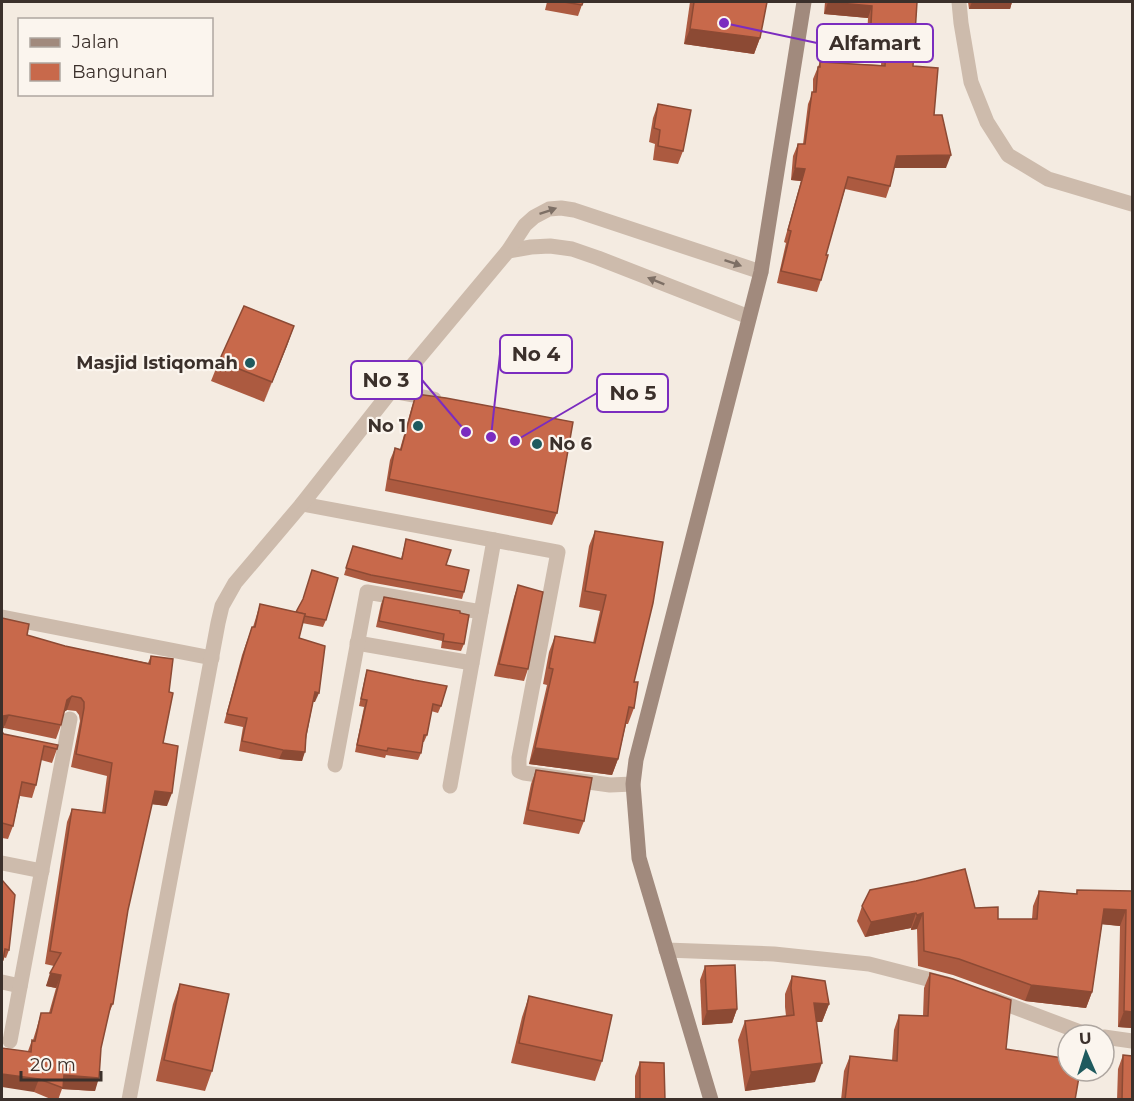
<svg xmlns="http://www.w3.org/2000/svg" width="1134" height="1101" font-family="Montserrat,sans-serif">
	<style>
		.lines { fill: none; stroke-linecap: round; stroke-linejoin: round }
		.street { stroke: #cdbbac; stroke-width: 15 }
		.secondary { stroke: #a18a7d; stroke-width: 15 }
		.wall { fill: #ac5a40 }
		.shaded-wall { fill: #8c4a34 }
		.building { fill: #c8694b; stroke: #8c4a34; stroke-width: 1.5 }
		.oneway { fill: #7d6f65 }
		.poi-dot { fill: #1f5a5e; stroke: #fbf5ee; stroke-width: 2 }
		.labels { text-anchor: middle; stroke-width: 4.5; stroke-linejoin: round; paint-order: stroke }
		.poi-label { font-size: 18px; font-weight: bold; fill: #3b302b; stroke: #fbf5ee; text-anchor: end }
		.leader { fill: none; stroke: #7b2cbf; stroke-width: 2 }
		.callout-dot { fill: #7b2cbf; stroke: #fbf5ee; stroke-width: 2 }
		.callout { fill: #fbf5ee; stroke: #7b2cbf; stroke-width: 2 }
		.callout-label { font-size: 20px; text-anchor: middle; font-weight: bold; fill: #3b302b }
	</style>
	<rect width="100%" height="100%" fill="#f4ebe1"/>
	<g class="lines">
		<g class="street">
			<polyline points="959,2 961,23 971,82 987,122 1008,155 1048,179 1132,204"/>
			<polyline points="508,251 531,247 550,246 572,249 598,258 749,317"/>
			<polyline points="391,391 434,399"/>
			<polyline points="302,504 558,552 519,758 519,771 524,773 610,785 633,784"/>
			<polyline points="2,617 212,658"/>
			<polyline points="357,643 472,663"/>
			<polyline points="335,765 367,592 481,612"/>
			<polyline points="450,786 494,540"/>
			<polyline points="2,863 42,871"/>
			<polyline points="666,950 774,954 869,964 947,984"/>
			<polyline points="2,982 20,986"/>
			<polyline points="993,999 1088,1035"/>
			<polyline points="1104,1037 1132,1041"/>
			<polyline points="10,1041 70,719"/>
			<polyline points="129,1100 218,623 222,606 235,583 302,504 391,391 508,251 525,225 534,217 549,209 561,208 574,210 761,272"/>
		</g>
		<polyline class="secondary" points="711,1100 639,858 633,784 636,760 761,272 804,2"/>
	</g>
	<g class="wall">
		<polygon points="547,2 583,2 578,16 545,10"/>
		<polygon points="690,2 767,2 760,38 754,54 684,44"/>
		<polygon points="825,2 917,2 913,66 934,115 946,168 894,168 890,186 886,198 845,189 826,255 821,280 817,292 777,283 786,243 784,242 801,181 791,180 793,156 798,144 803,144 808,104 813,92 813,79 820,62 881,65 883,38 867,37 868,18 824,14"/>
		<polygon points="968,2 1012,2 1010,9 969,9"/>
		<polygon points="658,104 683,151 678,164 653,160 655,144 649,142 653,118"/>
		<polygon points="294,326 264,402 211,381 219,361"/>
		<polygon points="416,394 557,513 552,525 385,491 390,460 395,448 400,449 412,406"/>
		<polygon points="595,531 634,682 634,708 628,724 626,724 618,759 612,775 529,764 547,685 543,684 549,652 555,636 593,643 600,611 579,607 589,546"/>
		<polygon points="406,539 446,565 464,592 462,599 369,582 344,575 353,546 401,559"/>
		<polygon points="518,585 528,669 524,681 494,676 514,597"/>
		<polygon points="384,597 460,613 464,644 461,651 441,648 442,641 376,627 381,604"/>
		<polygon points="260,604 326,620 323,627 302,623 299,638 315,702 313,702 302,761 279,759 239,751 243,727 224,723 242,655 252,627 253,627"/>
		<polygon points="27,635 65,646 148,663 151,656 163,743 167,806 152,804 128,910 113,1004 108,1015 101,1048 95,1091 62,1089 58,1100 53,1100 34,1092 28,1051 32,1040 33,1040 37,1027 41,1013 49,1013 56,988 46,986 54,966 45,964 67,822 72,809 102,813 107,776 71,767 80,721 79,715 76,711 67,710 64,712 61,725 56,739 4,728"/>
		<polygon points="367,670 441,706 438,713 431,711 427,735 424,742 423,742 421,753 418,760 386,755 385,758 355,752 364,707 359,706 365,677"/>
		<polygon points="2,732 4,734 57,749 52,763 41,760 36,785 32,798 20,796 13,826 8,839 2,838"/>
		<polygon points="536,770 584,821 579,834 523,824 531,784"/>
		<polygon points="2,880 9,950 6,958 3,957 2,964"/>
		<polygon points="1077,890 1132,891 1132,1028 1118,1027 1120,926 1102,924 1092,992 1086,1008 1025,1001 953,975 918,966 917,929 911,930 911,928 865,937 857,921 862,906 975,908 998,919 1032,919 1033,906 1039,891 1076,894"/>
		<polygon points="705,966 737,1009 732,1023 702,1025 700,980"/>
		<polygon points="930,973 1006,1049 1075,1100 841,1100 844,1071 850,1056 892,1061 894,1030 899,1015 923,1016 924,988"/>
		<polygon points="792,976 829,1004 822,1022 816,1022 815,1082 745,1091 738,1040 745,1021 786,1016 785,1007 785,994"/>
		<polygon points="180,984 212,1071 205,1091 156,1081 173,1004"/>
		<polygon points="529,996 602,1061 595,1081 511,1063 522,1017"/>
		<polygon points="1123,1055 1132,1100 1117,1100 1118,1069"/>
		<polygon points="640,1062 665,1100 635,1100 635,1076"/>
	</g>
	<g class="shaded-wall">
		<polygon points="828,2 872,6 868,18 824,14"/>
		<polygon points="972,2 1012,2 1010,9 969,9"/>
		<polygon points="871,24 887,26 883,38 867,37"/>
		<polygon points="690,29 760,38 754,54 684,44"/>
		<polygon points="951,155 946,168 892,168 897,156"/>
		<polygon points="795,168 805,169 801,181 791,180"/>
		<polygon points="294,326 287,346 264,402 272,382"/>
		<polygon points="315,692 319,693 315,702 312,702"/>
		<polygon points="72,696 67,710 62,713 67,700"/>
		<polygon points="9,715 4,728 2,729 2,717 3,716"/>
		<polygon points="535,748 618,759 612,775 529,764"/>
		<polygon points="283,750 305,752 302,761 279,759"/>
		<polygon points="155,791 172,793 167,806 150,804"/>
		<polygon points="1104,909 1126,910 1120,926 1099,924"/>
		<polygon points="916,913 911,928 865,937 871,922"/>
		<polygon points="923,913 917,929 911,930 917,915"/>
		<polygon points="50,973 61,975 56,988 46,986"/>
		<polygon points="1031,985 1092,992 1086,1008 1025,1001"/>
		<polygon points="814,1003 829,1004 822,1022 807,1022"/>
		<polygon points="737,1009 732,1023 702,1025 707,1011"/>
		<polygon points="1124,1011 1132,1012 1132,1028 1118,1027"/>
		<polygon points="822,1063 815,1082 745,1091 751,1072"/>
		<polygon points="2,1074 39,1079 34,1092 2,1087"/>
		<polygon points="64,1075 99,1078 95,1091 62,1089"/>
	</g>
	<g class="building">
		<polygon points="564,2 583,2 582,5"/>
		<polygon points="694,2 767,2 760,38 690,29"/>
		<polygon points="828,2 917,2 913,66 938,68 934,115 942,115 951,155 897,156 890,186 848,177 826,255 828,255 821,280 781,271 791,231 788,230 805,169 795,168 798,144 805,144 812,92 816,92 818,67 820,67 820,62 885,66 887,26 871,24 872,6"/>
		<polygon points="658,104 691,110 683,151 658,146 660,130 654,128"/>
		<polygon points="244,306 294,326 272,382 219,361"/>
		<polygon points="416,394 446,398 573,422 557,513 389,479 395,448 401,450"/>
		<polygon points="595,531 663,542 653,603 634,682 638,682 634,708 629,707 618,759 535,748 553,669 549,668 555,636 595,643 606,595 585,591"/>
		<polygon points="406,539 451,550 446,565 469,570 464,592 371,575 346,568 353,546 402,559"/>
		<polygon points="312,570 338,578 326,620 304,616 305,614 296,612 303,599"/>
		<polygon points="518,585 543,592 528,669 499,664"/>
		<polygon points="384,597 460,611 460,613 469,615 464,644 443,641 444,634 379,621"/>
		<polygon points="260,604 305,614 299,638 325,646 319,693 315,692 306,735 305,752 283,750 242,741 247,718 227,714 246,646 252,627 255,627"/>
		<polygon points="2,618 29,624 27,635 65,646 150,664 151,656 173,659 169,692 173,693 163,743 178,746 172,793 155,791 128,910 113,1004 111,1004 101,1048 99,1078 64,1075 63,1088 39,1079 2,1074 2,1048 31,1052 32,1040 35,1041 41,1013 51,1013 61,975 50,973 61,953 50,951 72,809 105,813 112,763 76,754 84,708 84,702 81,698 72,696 67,700 61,725 9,715 3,716 2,717"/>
		<polygon points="367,670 414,680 447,686 441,706 433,704 427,735 424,735 421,753 388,748 387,751 357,745 367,700 361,699"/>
		<polygon points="2,732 4,734 58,745 57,749 44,746 36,785 22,782 13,826 2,823"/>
		<polygon points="536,770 592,778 584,821 528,810"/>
		<polygon points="965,869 975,908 998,907 998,919 1037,919 1039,891 1077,894 1077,890 1132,891 1132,1012 1124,1011 1126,910 1104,909 1092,992 1031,985 959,959 924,951 923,913 917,915 916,913 871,922 862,906 870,890 916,881"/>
		<polygon points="2,880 15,895 9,950 5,949 3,960 2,960"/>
		<polygon points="735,965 737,1009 707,1011 705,966"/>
		<polygon points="930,973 953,979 1011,1000 1006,1049 1068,1059 1068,1071 1080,1071 1075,1100 845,1100 850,1056 897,1061 899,1015 928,1016"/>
		<polygon points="792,976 825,981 829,1004 814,1003 822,1063 751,1072 745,1021 794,1015 791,988"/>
		<polygon points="180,984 229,994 212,1071 164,1060"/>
		<polygon points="529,996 612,1015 602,1061 519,1043"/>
		<polygon points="1123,1055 1132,1056 1132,1100 1122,1100"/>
		<polygon points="640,1062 664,1063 665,1100 640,1100"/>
	</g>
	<defs><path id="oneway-solid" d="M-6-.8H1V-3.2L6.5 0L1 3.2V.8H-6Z" transform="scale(1.5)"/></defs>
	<g class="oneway">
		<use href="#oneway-solid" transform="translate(548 211) rotate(-19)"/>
		<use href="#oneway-solid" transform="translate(733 263) rotate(19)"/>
		<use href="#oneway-solid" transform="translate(656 281) rotate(-158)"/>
	</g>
	<g class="poi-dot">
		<circle cx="250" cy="363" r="6"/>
		<circle cx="418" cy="426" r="6"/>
		<circle cx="537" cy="444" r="6"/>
	</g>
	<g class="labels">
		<g class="poi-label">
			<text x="238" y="369">Masjid Istiqomah</text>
			<text x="406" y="432">No 1</text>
			<text x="549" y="450" text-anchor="start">No 6</text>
		</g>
	</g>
	<path class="leader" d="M724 23L817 43M491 437L500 354M466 432L422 380M515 441L597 393"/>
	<g class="callout-dot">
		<circle cx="724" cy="23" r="6"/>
		<circle cx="491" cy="437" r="6"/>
		<circle cx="466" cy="432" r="6"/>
		<circle cx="515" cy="441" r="6"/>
	</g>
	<g class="callout">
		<rect x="817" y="24" width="116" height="38" rx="6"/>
		<rect x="500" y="335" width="72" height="38" rx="6"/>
		<rect x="351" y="361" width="71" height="38" rx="6"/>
		<rect x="597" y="374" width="71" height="38" rx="6"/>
	</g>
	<g class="callout-label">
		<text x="875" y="50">Alfamart</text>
		<text x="536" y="361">No 4</text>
		<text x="386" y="387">No 3</text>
		<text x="633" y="400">No 5</text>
	</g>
	<rect width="1134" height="1101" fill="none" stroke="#3b302b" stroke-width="6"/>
	<rect x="18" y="18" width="195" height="78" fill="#fbf5ee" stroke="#aea6a0" stroke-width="1.5"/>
	<rect x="30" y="38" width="30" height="9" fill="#a18a7d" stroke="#aea6a0" stroke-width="1.5"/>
	<text x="72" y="48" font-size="18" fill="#3b302b">Jalan</text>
	<rect x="30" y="63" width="30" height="18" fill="#c8694b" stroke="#aea6a0" stroke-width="1.5"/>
	<text x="72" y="78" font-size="18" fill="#3b302b">Bangunan</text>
	<g transform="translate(1086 1053) rotate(357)"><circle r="28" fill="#fbf5ee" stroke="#aea6a0" stroke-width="1.5"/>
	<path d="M0-4.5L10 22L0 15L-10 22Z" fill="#1f5a5e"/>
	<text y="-9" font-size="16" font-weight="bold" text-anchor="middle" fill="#3b302b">U</text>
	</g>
	<path d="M21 1071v9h80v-9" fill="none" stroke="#3b302b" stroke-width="3"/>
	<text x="30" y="1071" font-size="18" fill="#3b302b" stroke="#fbf5ee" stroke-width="4.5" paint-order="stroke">20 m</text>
</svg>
